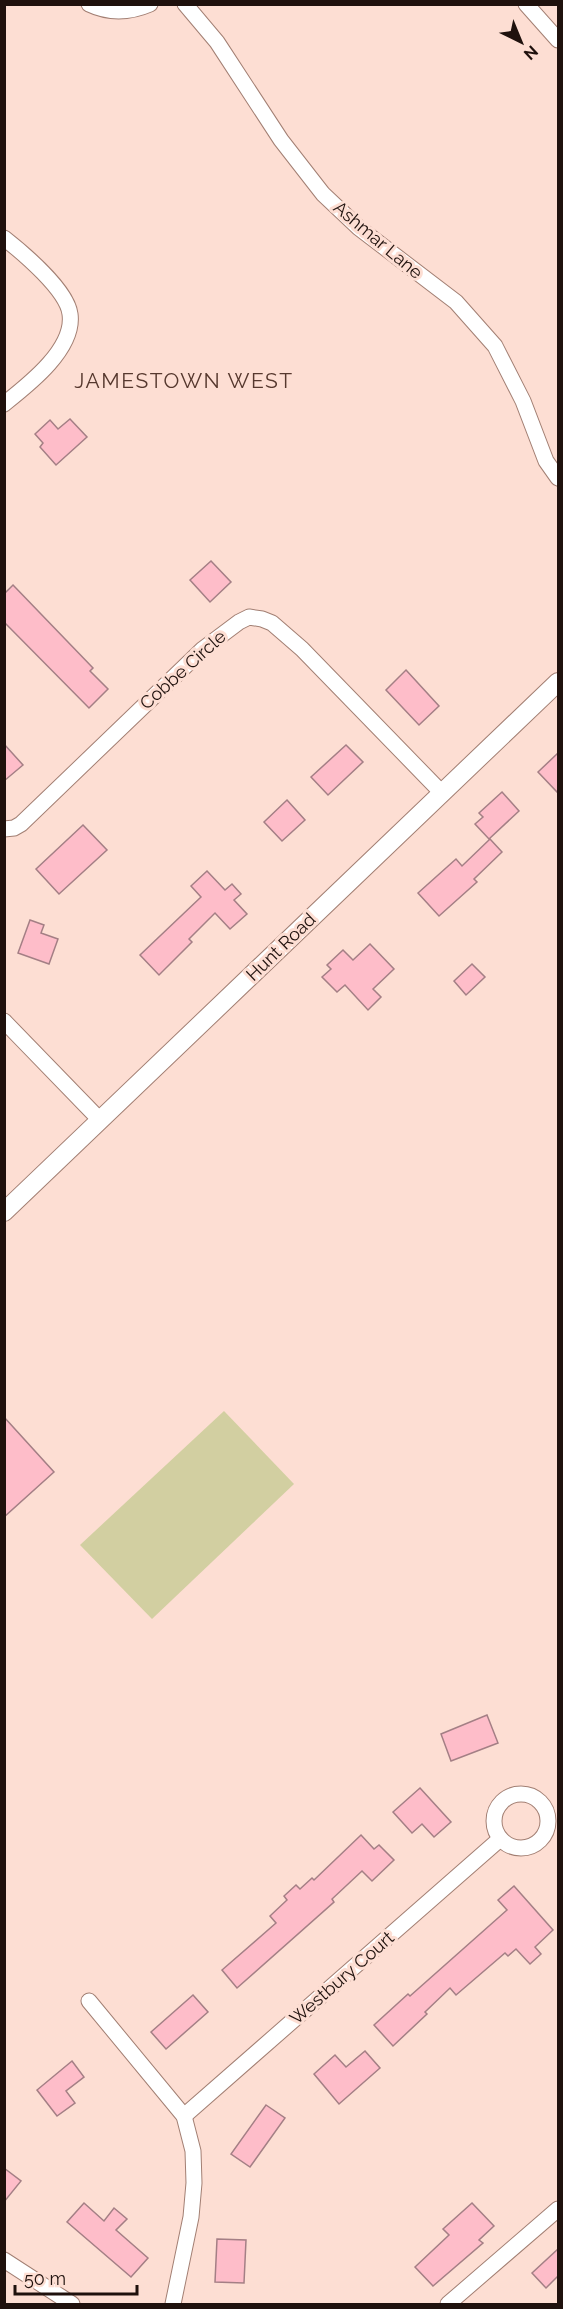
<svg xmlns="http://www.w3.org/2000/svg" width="563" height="2309" font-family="Raleway,sans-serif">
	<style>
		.green { fill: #d2cfa1 }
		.building { fill: #febdc9; stroke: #a47f85; stroke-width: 1.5 }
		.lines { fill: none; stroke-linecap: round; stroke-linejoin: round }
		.minor-casing { stroke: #a27f73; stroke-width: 17 }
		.tertiary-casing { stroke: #a27f73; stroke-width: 20 }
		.minor { stroke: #fff; stroke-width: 15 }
		.tertiary { stroke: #fff; stroke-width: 18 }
		.labels { text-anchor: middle; stroke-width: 6; stroke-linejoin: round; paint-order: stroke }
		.street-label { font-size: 18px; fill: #1f110d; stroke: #fdded3 }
		.quarter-label { font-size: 21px; letter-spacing: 1.5px; fill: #56382e; stroke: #fdded3 }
	</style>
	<rect width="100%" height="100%" fill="#fdded3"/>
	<polygon class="green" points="224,1411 294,1484 152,1619 80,1545"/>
	<g class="building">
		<polygon points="70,419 87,437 56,465 40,447 43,443 35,434 50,420 58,429"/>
		<polygon points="211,561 231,582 210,602 190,580"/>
		<polygon points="13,585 93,668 90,671 108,689 89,708 4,622 4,594"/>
		<polygon points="406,670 439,706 419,725 386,690"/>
		<polygon points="4,744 23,765 4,781"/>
		<polygon points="346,745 363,762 328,795 311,777"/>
		<polygon points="558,753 558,793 538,772"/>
		<polygon points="502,792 519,811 489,839 475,824 483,817 479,813"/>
		<polygon points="287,800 305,820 282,841 264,822"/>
		<polygon points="83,825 107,850 59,894 36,869"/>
		<polygon points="490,839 502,852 474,879 477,882 439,916 418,893 456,859 462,866"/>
		<polygon points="207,871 225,890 232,884 241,894 234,900 247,914 230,929 215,913 189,939 192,942 159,975 140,955 201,897 191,886"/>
		<polygon points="30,920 44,925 41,933 58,939 49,964 18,953"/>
		<polygon points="370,944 394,969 373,989 381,997 368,1010 345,985 337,992 322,977 331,969 327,965 343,950 353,960"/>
		<polygon points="472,964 485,977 466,995 454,981"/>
		<polygon points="4,1417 54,1472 4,1517"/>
		<polygon points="487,1715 498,1743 451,1761 441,1734"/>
		<polygon points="420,1788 451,1822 434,1837 422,1824 412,1833 393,1812"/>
		<polygon points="361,1835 374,1849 379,1845 394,1860 372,1881 362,1871 332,1899 334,1902 237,1988 222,1970 276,1923 270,1916 287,1900 284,1896 296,1885 300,1889 312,1878 314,1880"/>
		<polygon points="514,1886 553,1930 535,1947 541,1954 530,1964 516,1949 508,1956 505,1953 456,1995 450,1988 425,2012 427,2014 393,2046 374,2025 408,1994 410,1996 507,1910 498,1900"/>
		<polygon points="193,1995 208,2012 166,2049 151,2032"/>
		<polygon points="365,2051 380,2068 339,2104 314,2074 335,2055 346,2067"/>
		<polygon points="72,2061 84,2077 66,2091 75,2103 57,2116 37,2090"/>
		<polygon points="266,2105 285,2118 250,2167 231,2154"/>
		<polygon points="4,2168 21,2181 4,2202"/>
		<polygon points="84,2203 104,2221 114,2208 127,2219 116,2230 148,2258 131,2277 67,2222"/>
		<polygon points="472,2203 494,2226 479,2240 483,2243 433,2286 415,2267 449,2235 443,2229"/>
		<polygon points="217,2239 246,2240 244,2283 215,2282"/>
		<polygon points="558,2249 558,2276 546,2288 532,2273"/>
	</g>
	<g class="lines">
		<g class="minor-casing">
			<g id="minor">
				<path d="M89,4C110,14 129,13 150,4"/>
				<polyline points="185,4 217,42 281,140 323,194 359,228 456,302 495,346 523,401 546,461 558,478"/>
				<polyline points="526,4 558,40"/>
				<path d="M4,238C23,253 67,290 70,314C75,349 28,385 4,404"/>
				<polyline points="4,829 14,828 21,824 203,649 239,622 249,617 262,619 272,623 302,649 442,793"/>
				<polyline points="4,1021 100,1120"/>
				<circle cx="521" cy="1821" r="27"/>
				<polyline points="89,2001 184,2116 193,2151 194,2183 191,2217 173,2304"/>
				<polyline points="184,2116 500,1839"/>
				<polyline points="4,2260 72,2304"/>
				<polyline points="448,2304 558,2209"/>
			</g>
		</g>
		<g class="tertiary-casing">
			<polyline id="tertiary" points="4,1212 558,682"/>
		</g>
		<use href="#minor" class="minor"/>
		<use href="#tertiary" class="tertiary"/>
	</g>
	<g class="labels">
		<g class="street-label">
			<text transform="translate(378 240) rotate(40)" y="6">Ashmar Lane</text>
			<text transform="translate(183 670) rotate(-42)" y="6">Cobbe Circle</text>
			<text transform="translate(281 947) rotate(-44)" y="6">Hunt Road</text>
			<text transform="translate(342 1978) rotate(-41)" y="6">Westbury Court</text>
		</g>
		<g class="quarter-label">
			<text x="184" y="388">JAMESTOWN WEST</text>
		</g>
	</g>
	<rect width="563" height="2309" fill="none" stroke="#1f110d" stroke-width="12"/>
	<g transform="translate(521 42) rotate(137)" stroke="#fdded3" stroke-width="4.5" paint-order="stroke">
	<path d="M0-4.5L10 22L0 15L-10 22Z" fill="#1f110d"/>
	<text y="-9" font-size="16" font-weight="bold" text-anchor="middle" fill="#1f110d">N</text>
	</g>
	<path d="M15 2285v9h122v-9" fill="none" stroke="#1f110d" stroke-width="3"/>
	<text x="24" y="2285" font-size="18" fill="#1f110d" stroke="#fdded3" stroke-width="4.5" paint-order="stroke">50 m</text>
</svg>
